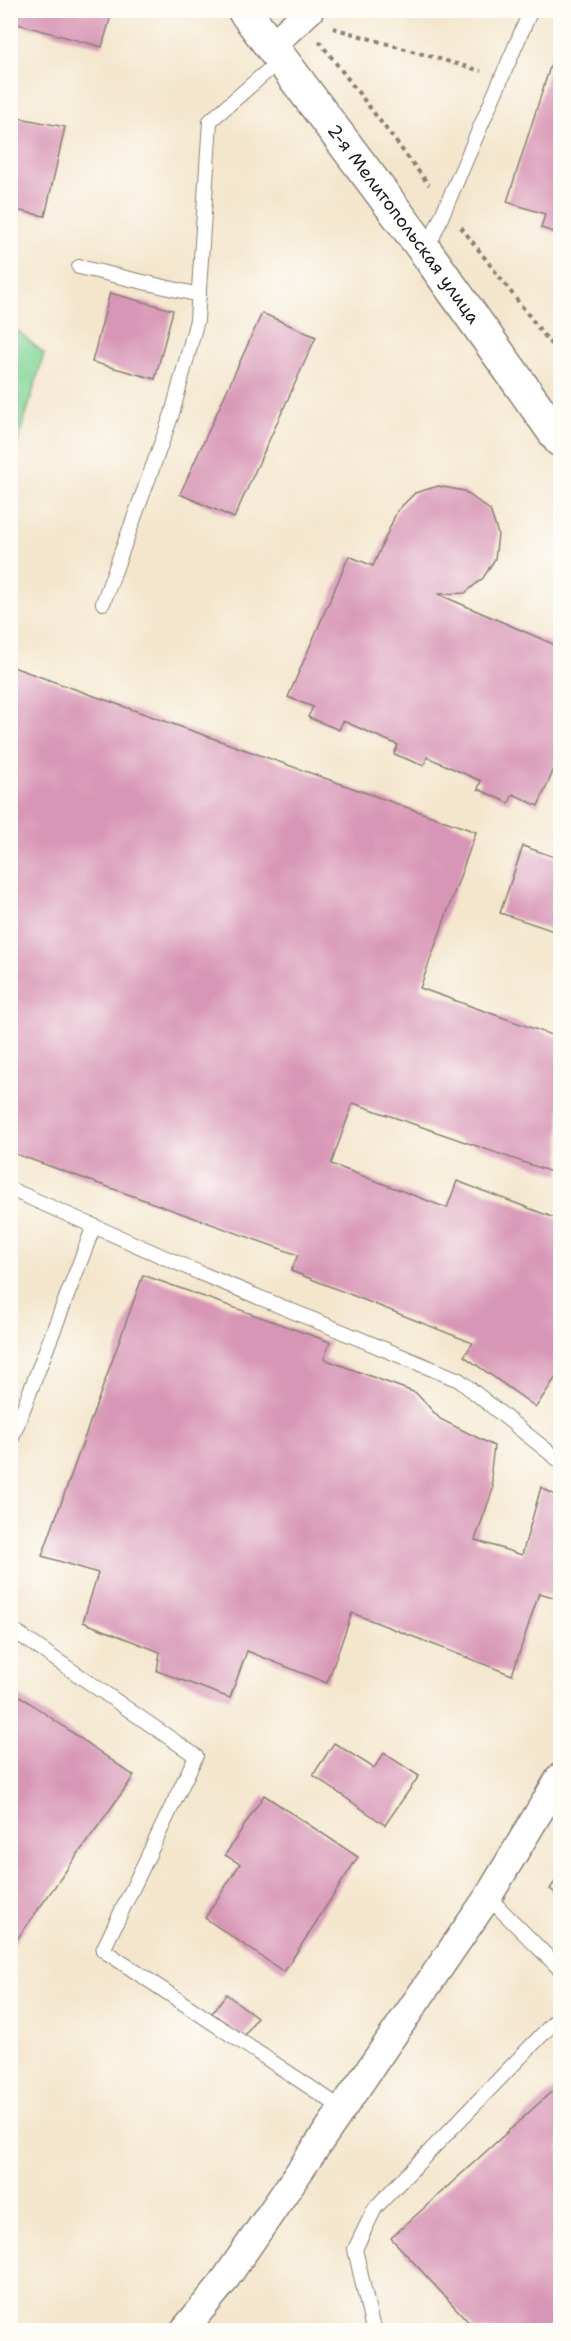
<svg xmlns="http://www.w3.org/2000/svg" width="571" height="2341" font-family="'Shantell Sans',sans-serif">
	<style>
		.green { fill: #83d697; stroke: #50795a; stroke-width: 1.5 }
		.building { fill: #d896b6 }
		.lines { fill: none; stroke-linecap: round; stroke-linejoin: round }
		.lane-casing { stroke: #888174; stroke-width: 16 }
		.street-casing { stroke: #888174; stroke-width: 30 }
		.secondary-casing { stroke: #888174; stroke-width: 36 }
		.path { stroke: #888174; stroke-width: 4; stroke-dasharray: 4.5 4.5; stroke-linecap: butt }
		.lane { stroke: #fff; stroke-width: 14 }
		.street { stroke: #fff; stroke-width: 27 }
		.secondary { stroke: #fff; stroke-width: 33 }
		.labels { text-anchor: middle; stroke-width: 4.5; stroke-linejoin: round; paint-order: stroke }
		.street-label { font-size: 18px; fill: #1c1c1c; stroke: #fdfcf7 }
	</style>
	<rect width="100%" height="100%" fill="#fdfcf7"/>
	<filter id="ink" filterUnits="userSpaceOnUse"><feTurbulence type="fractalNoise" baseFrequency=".0167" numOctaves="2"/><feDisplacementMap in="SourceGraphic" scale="12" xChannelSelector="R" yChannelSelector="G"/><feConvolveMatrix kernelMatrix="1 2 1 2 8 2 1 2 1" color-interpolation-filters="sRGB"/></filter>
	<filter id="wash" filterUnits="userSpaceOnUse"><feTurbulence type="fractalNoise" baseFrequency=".008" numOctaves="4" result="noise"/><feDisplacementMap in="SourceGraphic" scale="24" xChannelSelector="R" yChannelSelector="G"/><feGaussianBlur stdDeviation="1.35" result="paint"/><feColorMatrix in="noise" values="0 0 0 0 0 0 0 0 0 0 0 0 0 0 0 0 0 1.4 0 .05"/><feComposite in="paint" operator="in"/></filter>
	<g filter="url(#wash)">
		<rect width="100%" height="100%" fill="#f4e6cd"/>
		<polygon class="green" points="11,325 44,354 11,465 10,325"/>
		<g id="blocks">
			<g class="building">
				<polygon points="10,10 108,10 112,12 102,47 10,22"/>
				<polygon points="555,51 560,53 560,234 541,228 545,214 507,202"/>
				<polygon points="10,116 65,127 45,216 10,209"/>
				<polygon points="110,293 173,310 155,379 92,362"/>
				<polygon points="262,313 316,337 234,518 180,494"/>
				<polygon points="438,486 464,491 490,510 498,534 495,559 483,578 465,593 438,594 560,647 560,755 538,806 513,794 509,803 478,789 481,781 427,757 424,766 394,754 398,745 343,721 339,730 308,717 313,707 288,697 349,556 373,566 397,511 415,493"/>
				<polygon points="10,666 476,832 420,988 560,1038 560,1175 353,1103 331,1164 447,1208 457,1181 560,1220 560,1371 536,1407 464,1356 473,1343 291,1271 298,1255 10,1152"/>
				<polygon points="523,846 560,859 560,933 500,913"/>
				<polygon points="143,1275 330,1342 324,1359 416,1393 440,1419 494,1446 491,1470 493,1489 475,1540 522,1555 541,1487 560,1498 560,1599 539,1593 512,1675 352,1613 327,1683 247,1651 230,1698 157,1671 160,1652 83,1622 98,1573 42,1556"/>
				<polygon points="10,1689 134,1776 10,1949"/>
				<polygon points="334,1743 374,1768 384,1753 419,1776 385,1825 313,1775"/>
				<polygon points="264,1795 358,1857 284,1972 205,1918 240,1864 225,1855"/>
				<polygon points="560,1874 560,1896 550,1889"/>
				<polygon points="226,1994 257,2017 244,2037 212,2013"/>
				<polygon points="560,2084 560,2330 476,2330 391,2238"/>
			</g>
		</g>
	</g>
	<g filter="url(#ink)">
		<use href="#blocks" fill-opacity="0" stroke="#888174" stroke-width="1.5"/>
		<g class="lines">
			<g class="lane-casing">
				<g id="lane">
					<polyline points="427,250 531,10"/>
					<polyline points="79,267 199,295"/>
					<polyline points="103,603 172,414 197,320 210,121 280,60"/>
					<polyline points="10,1189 200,1273 459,1380 560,1461"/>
					<polyline points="10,1443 94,1226"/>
					<polyline points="10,1628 196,1756 103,1950 343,2109"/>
					<polyline points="488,1897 560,1969"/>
					<polyline points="376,2330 372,2325 355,2249 375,2208 560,2016"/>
				</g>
			</g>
			<g class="street-casing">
				<g id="street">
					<polyline points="270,47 310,10"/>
					<polyline points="184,2330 222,2284 488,1897 560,1777"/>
				</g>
			</g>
			<g class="secondary-casing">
				<g id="secondary">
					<path id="s1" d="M244,10L426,252L560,440"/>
				</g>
			</g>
			<g class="path">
				<polyline points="333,28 481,71"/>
				<polyline points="319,41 429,185"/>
				<polyline points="461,227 560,356"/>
			</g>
			<use href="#lane" class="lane"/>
			<use href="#street" class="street"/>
			<use href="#secondary" class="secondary"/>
		</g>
	</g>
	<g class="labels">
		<g class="street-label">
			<text dy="6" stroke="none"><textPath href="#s1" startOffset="267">2-я Мелитопольская улица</textPath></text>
		</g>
	</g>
	<rect width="571" height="2341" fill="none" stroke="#fdfcf7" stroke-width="36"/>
</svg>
